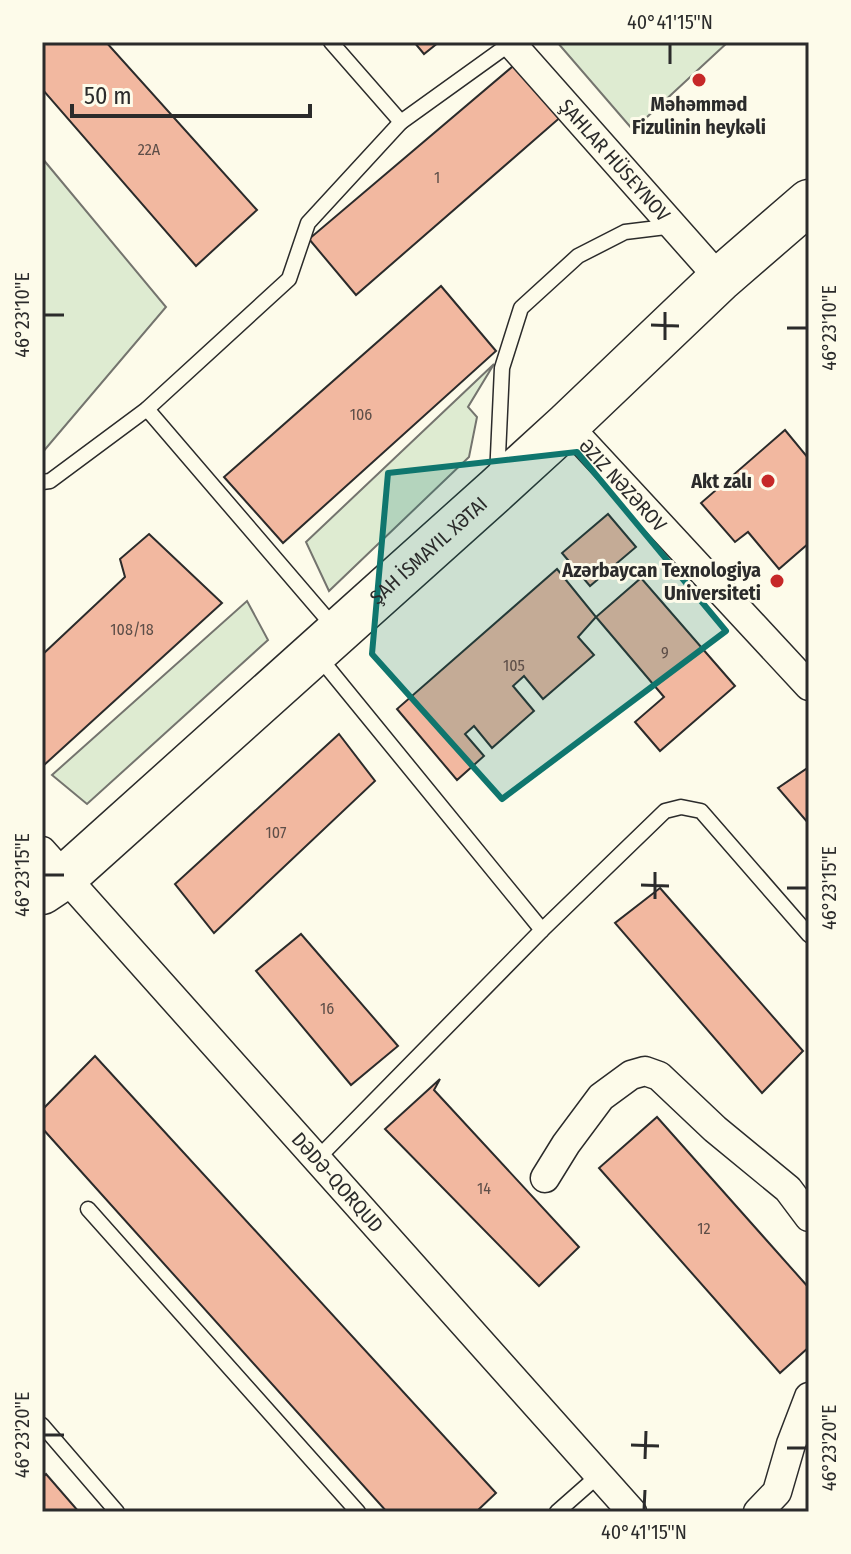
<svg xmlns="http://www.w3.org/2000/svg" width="851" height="1554" font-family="'Fira Sans Condensed',sans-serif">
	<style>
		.green { fill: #deebd1; stroke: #74746e; stroke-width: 2 }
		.building { fill: #f2b8a0; stroke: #2b2b2b; stroke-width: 2 }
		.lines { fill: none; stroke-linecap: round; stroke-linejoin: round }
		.service-casing { stroke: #2b2b2b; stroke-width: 17 }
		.minor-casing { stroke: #2b2b2b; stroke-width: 31 }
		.primary-casing { stroke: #2b2b2b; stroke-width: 47 }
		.service { stroke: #fdfbea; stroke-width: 14 }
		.minor { stroke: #fdfbea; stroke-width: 28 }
		.primary { stroke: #fdfbea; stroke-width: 44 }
		.marked { fill: #0f766e; fill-opacity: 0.2; stroke: #0f766e; stroke-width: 6; stroke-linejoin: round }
		.ticks { fill: none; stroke: #2b2b2b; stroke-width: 3 }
		.poi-dot { fill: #c62828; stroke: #fdfbea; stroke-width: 3 }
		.labels { text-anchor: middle; stroke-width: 6; stroke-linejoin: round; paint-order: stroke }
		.number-label { font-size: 16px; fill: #5d4e48 }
		.poi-label { font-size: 20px; font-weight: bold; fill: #2b2b2b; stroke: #fdfbea; text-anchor: end }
		.street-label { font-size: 20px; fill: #2b2b2b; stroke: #fdfbea }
		.neatline { fill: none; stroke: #2b2b2b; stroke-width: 3 }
		.ticks-label { font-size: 20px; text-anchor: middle; fill: #2b2b2b }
	</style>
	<rect width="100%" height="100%" fill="#fdfbea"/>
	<g class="green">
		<polygon points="557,42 728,42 633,130"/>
		<polygon points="42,158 166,307 42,453"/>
		<polygon points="494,364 468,407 477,417 469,457 329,591 306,542"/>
		<polygon points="247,601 268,640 87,804 52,775"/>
	</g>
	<g class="building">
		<polygon points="42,42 106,42 257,210 196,266 42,89"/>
		<polygon points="414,42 439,42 424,54"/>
		<polygon points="519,61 563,115 356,295 309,239"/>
		<polygon points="441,286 496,351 283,543 224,477"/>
		<polygon points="785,430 809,459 809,543 779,569 748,532 735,542 701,503"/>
		<polygon points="608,514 636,547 590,586 562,553"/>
		<polygon points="149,534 222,603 43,766 42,655 125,577 120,559"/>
		<polygon points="557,569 596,617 578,637 594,655 543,699 524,676 513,686 534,711 492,748 474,726 465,734 484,756 457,780 397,709"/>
		<polygon points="641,578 735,686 660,751 635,722 664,697 596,617"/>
		<polygon points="339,734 375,781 214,933 175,884"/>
		<polygon points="809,767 809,824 778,788"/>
		<polygon points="660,888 803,1051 762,1093 615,923"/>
		<polygon points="301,934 398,1046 351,1085 256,971"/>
		<polygon points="95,1056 496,1493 476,1512 387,1512 42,1128 42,1110"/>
		<polygon points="440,1079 434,1090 579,1247 539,1286 385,1129"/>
		<polygon points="657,1117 809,1288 809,1347 780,1373 599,1168"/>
		<polygon points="46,1474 79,1512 42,1512 42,1478"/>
	</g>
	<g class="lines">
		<g class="service-casing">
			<g id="service">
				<polyline points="331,42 401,122 511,43"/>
				<polyline points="147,409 334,627"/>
				<polyline points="497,477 502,368 521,308 578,256 625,232 674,226"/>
				<polyline points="42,482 50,481 147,409 289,279 308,223 401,122"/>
				<polyline points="319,657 542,930"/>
				<polyline points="318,1158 542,930 665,811 681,807 701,811 809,935"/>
				<polyline points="88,1209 358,1512"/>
				<polyline points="42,1425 117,1512"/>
				<polyline points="557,1512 599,1475"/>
			</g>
		</g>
		<g class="minor-casing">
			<g id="minor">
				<path id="s1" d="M510,42L720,279"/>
				<path id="s2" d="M567,425L809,686"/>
				<path id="s3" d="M42,851L632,1512"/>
				<polyline points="545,1178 566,1144 601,1097 631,1075 645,1071 659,1076 715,1129 788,1189 809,1217"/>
				<polyline points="758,1512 777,1492 791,1444 809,1397"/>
			</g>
		</g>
		<g class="primary-casing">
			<g id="primary">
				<path id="s4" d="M42,892L66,876L497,489L567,425L720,279L809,202"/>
			</g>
		</g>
		<use href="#service" class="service"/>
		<use href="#minor" class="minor"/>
		<use href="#primary" class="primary"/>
	</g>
	<path class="marked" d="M577,452L726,631L502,799L372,654L388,473Z"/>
	<path class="ticks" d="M670,64V44M44,315H64M651,325L679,326M787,328H807M665,340V312M44,875H64M641,885L669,886M787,888H807M655,899V872M44,1435H64M631,1445L659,1446M787,1448H807M645,1459L646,1431M644,1510L645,1490"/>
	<g class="poi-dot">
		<circle cx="699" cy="80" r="8"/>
		<circle cx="768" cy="481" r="8"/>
		<circle cx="777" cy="581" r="8"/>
	</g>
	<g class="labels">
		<g class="number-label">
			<text x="149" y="155">22A</text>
			<text x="437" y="183">1</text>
			<text x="361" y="420">106</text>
			<text x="132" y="635">108/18</text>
			<text x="665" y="658">9</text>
			<text x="514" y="671">105</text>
			<text x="276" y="838">107</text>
			<text x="327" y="1014">16</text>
			<text x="484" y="1194">14</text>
			<text x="704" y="1234">12</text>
		</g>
		<g class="poi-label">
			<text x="699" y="111" text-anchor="middle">Məhəmməd<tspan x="699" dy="23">Fizulinin heykəli</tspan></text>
			<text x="752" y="488">Akt zalı</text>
			<text x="761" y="577">Azərbaycan Texnologiya<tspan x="761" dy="23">Universiteti</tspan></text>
		</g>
		<g class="street-label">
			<text dy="7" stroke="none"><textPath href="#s1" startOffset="158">ŞAHLAR HÜSEYNOV</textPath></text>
			<text dy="7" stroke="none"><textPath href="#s2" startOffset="82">ƏZIZ NƏZƏROV</textPath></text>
			<text dy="7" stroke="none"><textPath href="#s4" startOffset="516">ŞAH İSMAYIL XƏTAI</textPath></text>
			<text dy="7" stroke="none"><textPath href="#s3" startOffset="444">DƏDƏ-QORQUD</textPath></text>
		</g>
	</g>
	<rect width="851" height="1554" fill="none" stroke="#fdfbea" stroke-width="88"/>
	<path d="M72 104v12h238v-12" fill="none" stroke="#2b2b2b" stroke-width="4"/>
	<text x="84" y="104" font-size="24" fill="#2b2b2b" stroke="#fdfbea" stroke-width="6" paint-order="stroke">50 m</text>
	<rect x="44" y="44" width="763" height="1466" class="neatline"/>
	<g class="ticks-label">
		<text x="670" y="29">40°41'15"N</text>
		<text transform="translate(22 315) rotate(-90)" y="7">46°23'10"E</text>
		<text transform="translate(829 328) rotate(-90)" y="7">46°23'10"E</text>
		<text transform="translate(22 875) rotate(-90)" y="7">46°23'15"E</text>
		<text transform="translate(829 888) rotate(-90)" y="7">46°23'15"E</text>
		<text transform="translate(22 1435) rotate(-90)" y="7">46°23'20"E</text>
		<text transform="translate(829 1448) rotate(-90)" y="7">46°23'20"E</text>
		<text x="644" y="1539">40°41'15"N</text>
	</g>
</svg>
